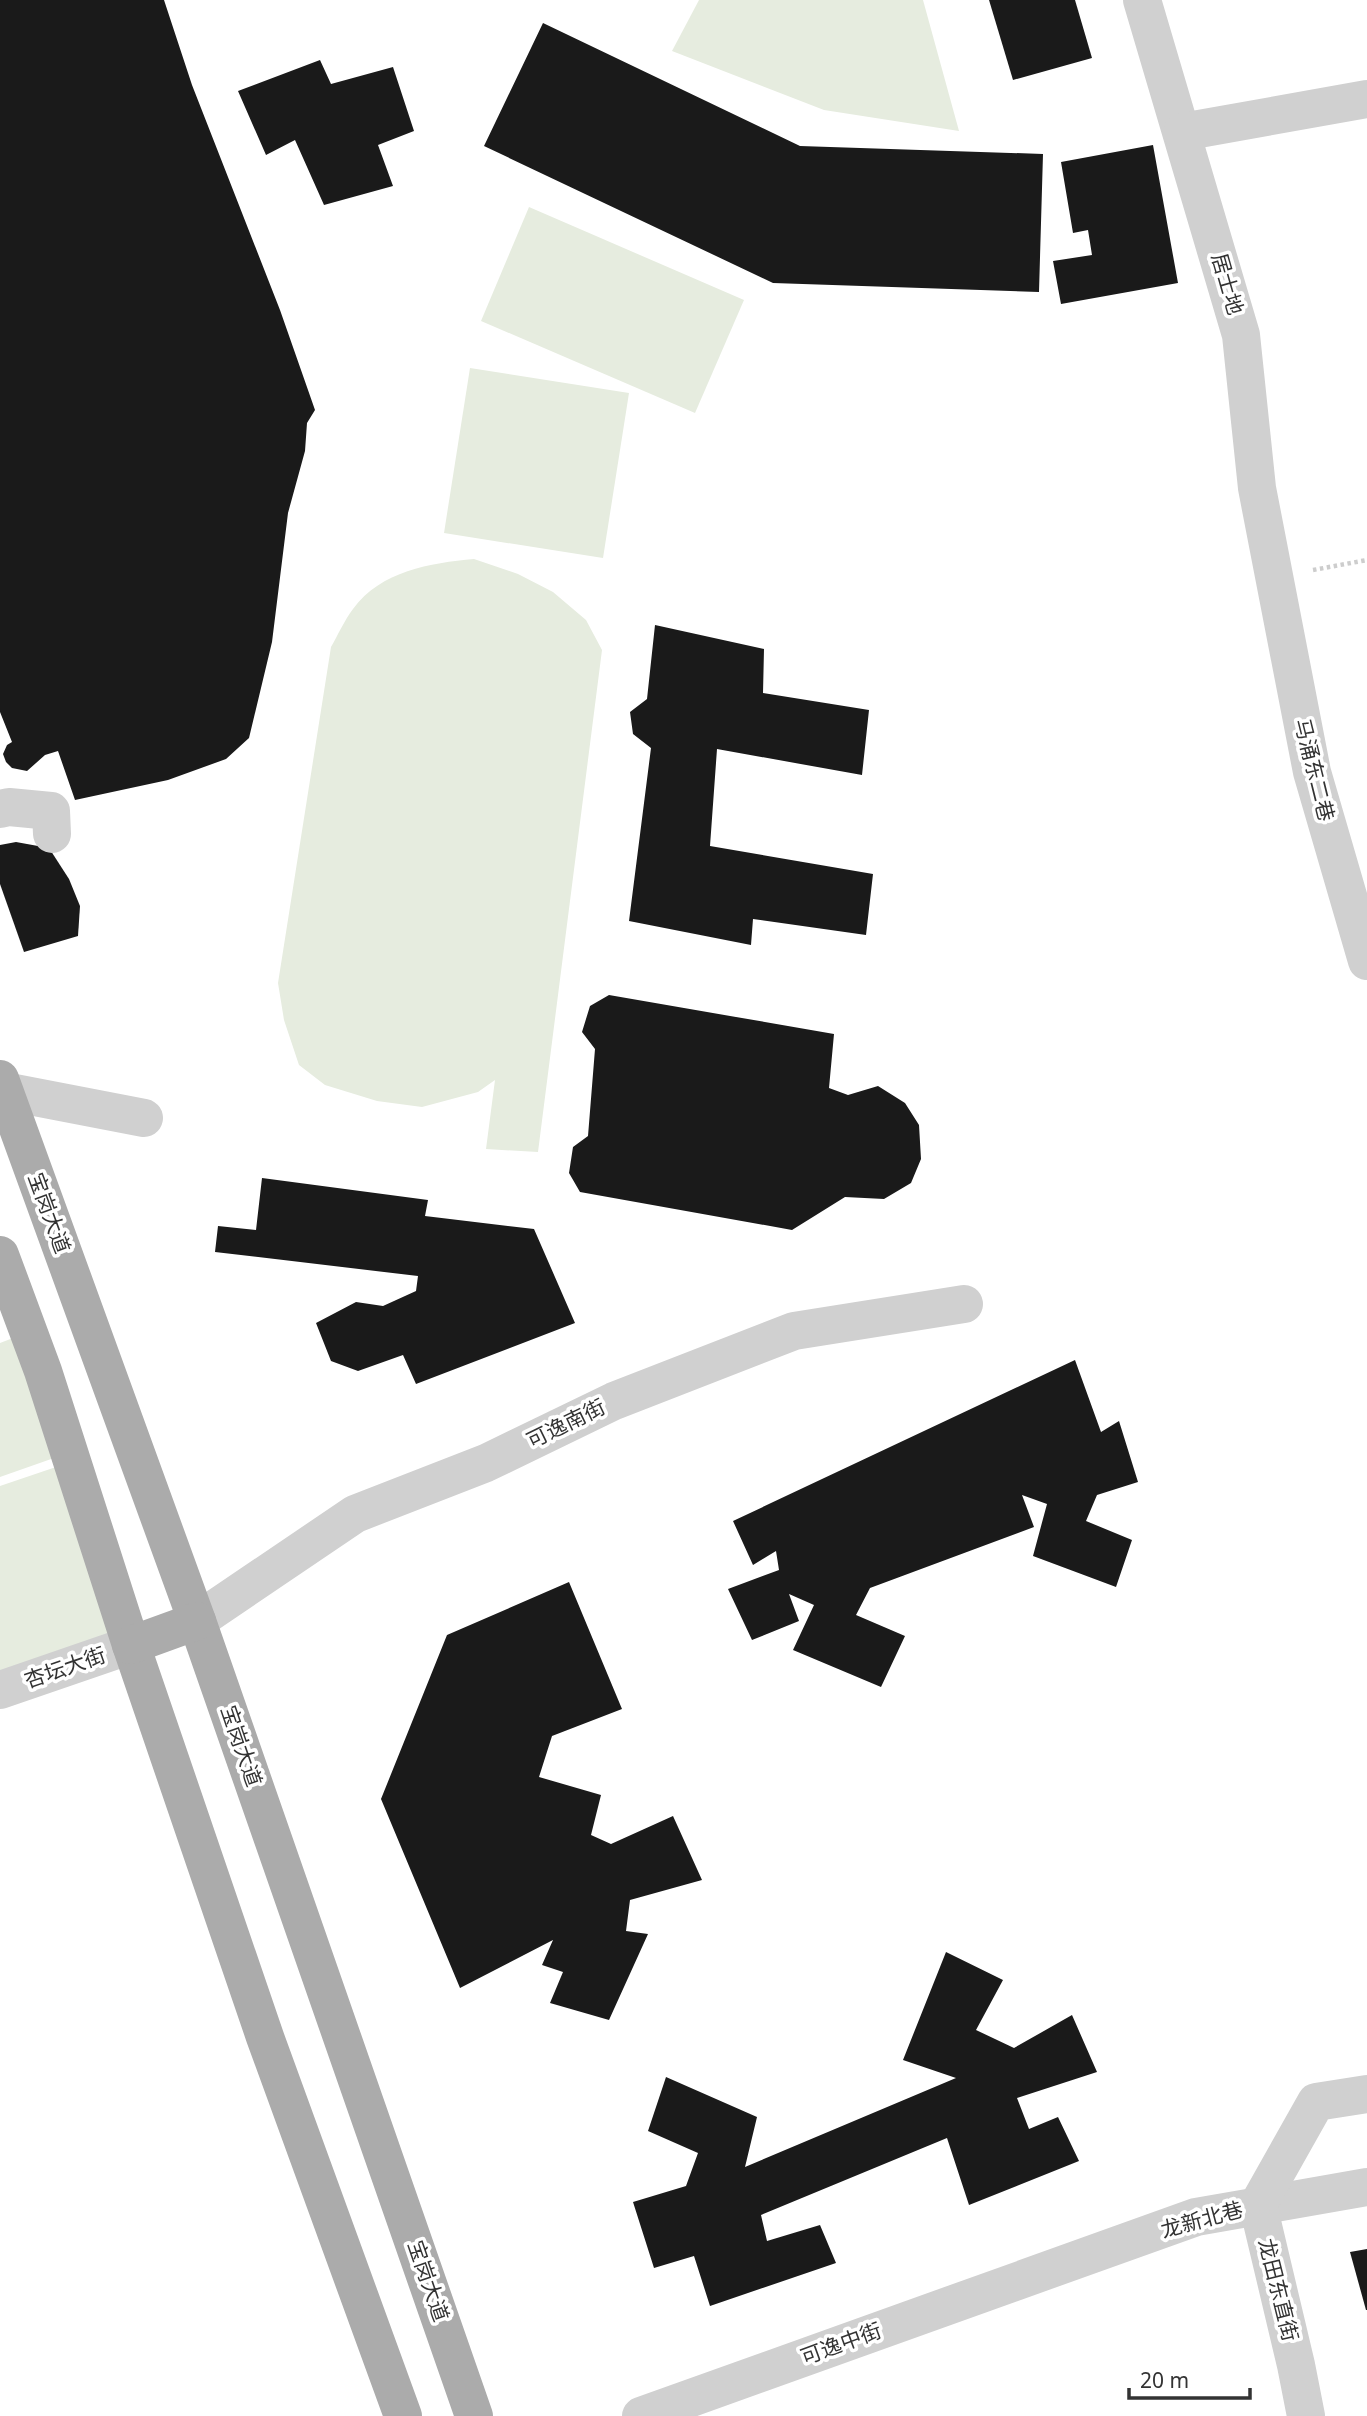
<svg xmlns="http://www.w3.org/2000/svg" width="1367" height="2416" font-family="'Noto Sans','Noto Sans SC',sans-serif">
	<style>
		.green { fill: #e6ecdf }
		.building { fill: #1a1a1a }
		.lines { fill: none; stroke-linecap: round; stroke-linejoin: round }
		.path { stroke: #cdcdcd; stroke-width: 4.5; stroke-dasharray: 3.5 3.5; stroke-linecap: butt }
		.minor { stroke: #d0d0d0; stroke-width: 38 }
		.major { stroke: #ababab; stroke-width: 38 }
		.labels { text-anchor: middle; stroke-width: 7; stroke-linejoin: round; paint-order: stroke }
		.street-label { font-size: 21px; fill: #333; stroke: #fff }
	</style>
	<rect width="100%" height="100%" fill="#fff"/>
	<g class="green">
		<polygon points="699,0 923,0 959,131 824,110 672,51"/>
		<polygon points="529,207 744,300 695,413 481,321"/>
		<polygon points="470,368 629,393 603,558 444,533"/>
		<path d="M474,559L518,574L553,592L586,620L602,650L538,1152L486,1149L495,1080L478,1092L422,1107L377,1101L325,1085L299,1065L284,1020L278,983L331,647C338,635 344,621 353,609C381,571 430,563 474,559Z"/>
		<polygon points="13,1338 54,1458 0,1477 0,1343"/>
		<polygon points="56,1467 110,1634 0,1672 0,1486"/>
	</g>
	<g class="building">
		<polygon points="0,0 164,0 192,85 280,310 315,410 307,423 305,451 288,513 272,642 249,738 226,759 168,780 75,800 58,751 45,755 27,771 12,768 6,762 3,754 7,745 12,742 0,712"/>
		<polygon points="989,0 1075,0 1092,58 1013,80"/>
		<polygon points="543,23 800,146 1043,154 1039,292 773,283 484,146"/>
		<polygon points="320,60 331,84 393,67 414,131 378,145 393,186 324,205 295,140 266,155 238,91"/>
		<polygon points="1153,145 1178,283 1061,304 1053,261 1092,255 1088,230 1073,233 1061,162"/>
		<polygon points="655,625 764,649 763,693 869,710 862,775 717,749 710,846 873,874 866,935 753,919 751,945 629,921 651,748 633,734 630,712 647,699"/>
		<polygon points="16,842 49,848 69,879 80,906 78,936 24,952 0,884 0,845"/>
		<polygon points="609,995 834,1034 829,1088 848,1095 878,1086 905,1103 919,1125 921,1159 911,1183 884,1199 845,1197 792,1230 580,1192 569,1173 573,1147 588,1136 595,1049 582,1032 590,1006"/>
		<polygon points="262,1178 428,1200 425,1216 534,1229 575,1323 416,1384 403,1355 358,1371 331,1361 316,1323 356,1302 383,1306 416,1291 418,1276 215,1252 218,1226 256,1230"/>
		<polygon points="1075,1360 1101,1432 1119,1421 1138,1482 1097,1495 1086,1521 1132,1540 1116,1587 1033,1556 1047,1504 1022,1495 1034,1527 870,1588 856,1615 905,1636 881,1687 793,1650 814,1605 789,1594 799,1621 752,1640 728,1589 779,1570 776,1551 753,1565 733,1521"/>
		<polygon points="569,1582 622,1709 552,1736 539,1777 601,1795 591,1835 611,1844 673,1816 702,1880 630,1900 626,1931 648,1934 609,2020 550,2003 563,1972 542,1965 553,1940 460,1988 381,1799 447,1635"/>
		<polygon points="946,1952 1003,1980 976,2030 1014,2048 1072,2015 1097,2072 1017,2098 1029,2129 1058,2117 1079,2161 969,2205 947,2138 761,2215 767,2241 820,2225 836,2263 710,2306 694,2256 654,2268 633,2202 686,2186 698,2153 648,2131 666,2077 757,2117 745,2167 956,2078 903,2060"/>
		<polygon points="1367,2249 1367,2310 1366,2310 1350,2252"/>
	</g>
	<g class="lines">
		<polyline class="path" points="1313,570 1367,560"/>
		<g class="minor">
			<polyline points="1142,0 1241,335 1257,488 1312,772 1367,961"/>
			<polyline points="1182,132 1367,99"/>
			<polyline points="0,809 9,807 51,811 52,834"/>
			<polyline points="4,1091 144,1118"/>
			<polyline points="197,1621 355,1514 486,1463 614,1401 794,1331 964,1304"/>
			<polyline points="0,1690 131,1645"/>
			<polyline points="641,2416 1196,2217 1367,2187"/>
			<polyline points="1306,2416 1296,2365 1258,2205 1316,2102 1367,2094"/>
		</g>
		<g class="major">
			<polyline points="0,1079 197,1621 474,2416"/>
			<polyline points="0,1255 43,1371 131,1645 265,2037 403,2416"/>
			<polyline points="131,1645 197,1621"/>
		</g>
	</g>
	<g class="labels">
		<g class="street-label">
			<text transform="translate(1227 284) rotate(74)" y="7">居士地</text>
			<text transform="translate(1314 770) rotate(76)" y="7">马涌东二巷</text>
			<text transform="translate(49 1213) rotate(70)" y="7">宝岗大道</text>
			<text transform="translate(566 1424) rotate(-26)" y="7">可逸南街</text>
			<text transform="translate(65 1668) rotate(-19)" y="7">杏坛大街</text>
			<text transform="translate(241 1746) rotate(71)" y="7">宝岗大道</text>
			<text transform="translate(1202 2220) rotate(-15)" y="7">龙新北巷</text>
			<text transform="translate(428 2281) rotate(71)" y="7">宝岗大道</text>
			<text transform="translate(1278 2290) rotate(76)" y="7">龙田东直街</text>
			<text transform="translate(841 2344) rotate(-20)" y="7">可逸中街</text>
		</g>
	</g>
	<path d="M1129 2388v10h121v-10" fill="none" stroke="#333333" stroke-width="3.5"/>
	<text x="1140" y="2388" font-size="21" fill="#333333" stroke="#ffffff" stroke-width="5" paint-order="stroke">20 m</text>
</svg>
